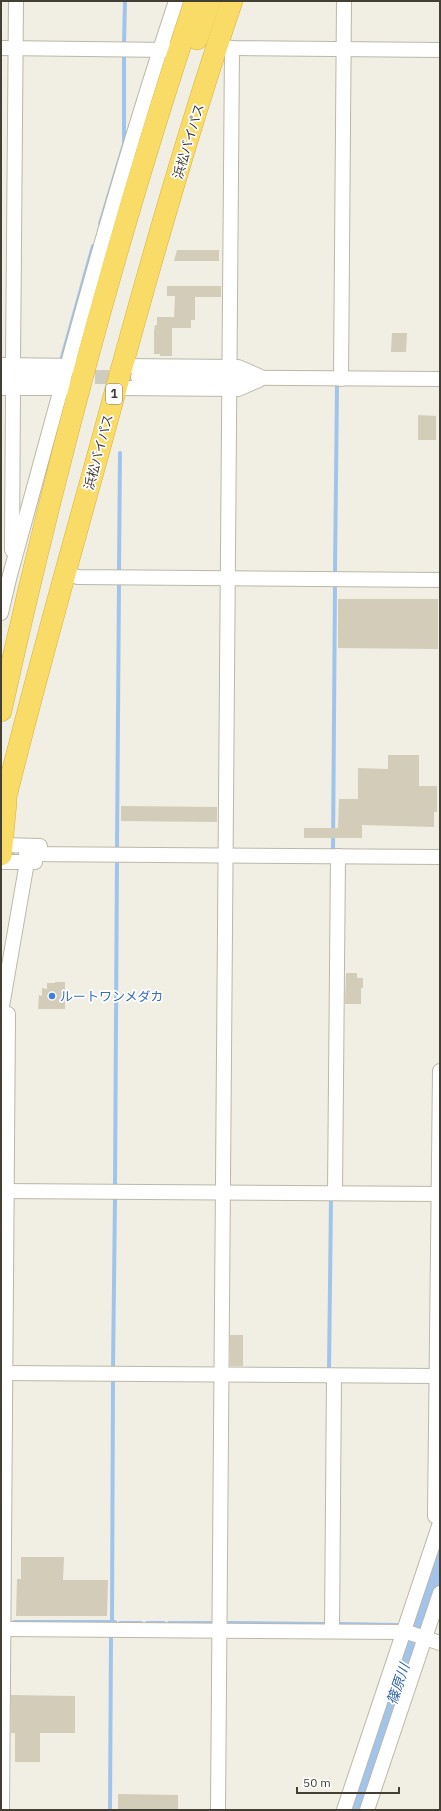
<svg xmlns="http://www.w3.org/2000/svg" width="441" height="1811" font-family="'IBM Plex Sans','Noto Sans JP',sans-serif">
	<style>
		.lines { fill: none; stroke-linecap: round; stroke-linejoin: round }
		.stream { stroke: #a1c4ed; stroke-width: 4 }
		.river { stroke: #a1c4ed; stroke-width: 24 }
		.building { fill: #d2ccb9 }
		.minor-tunnel { stroke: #ceccc0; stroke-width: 14; stroke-dasharray: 14 7; stroke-linecap: butt }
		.minor-casing { stroke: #bcb7a7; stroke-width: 16 }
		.highway-casing { stroke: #d7b137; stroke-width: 22 }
		.minor { stroke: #fff; stroke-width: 14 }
		.highway { stroke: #f9db67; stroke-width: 21 }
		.shop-dot { fill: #3f7fe0; stroke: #fff; stroke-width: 1.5 }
		.labels { text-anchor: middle; stroke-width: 3.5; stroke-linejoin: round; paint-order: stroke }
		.shield { fill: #fff; stroke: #7b7971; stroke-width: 1 }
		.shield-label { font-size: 12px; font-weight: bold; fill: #433f34 }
		.street-label { font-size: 13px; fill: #433f34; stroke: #fff }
		.shop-label { font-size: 13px; fill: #366cbe; stroke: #fff; text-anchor: start }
		.water-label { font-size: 14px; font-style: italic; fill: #3267aa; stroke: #fff }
	</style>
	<rect width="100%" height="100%" fill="#f1efe3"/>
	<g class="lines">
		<g class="stream">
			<polyline points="124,44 125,1"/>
			<polyline points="100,224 124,144 124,54"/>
			<polyline points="59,361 61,361 93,246"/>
			<polyline points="119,572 120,453"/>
			<polyline points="335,573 337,386"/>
			<polyline points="117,849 119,583"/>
			<polyline points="333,851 335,585"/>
			<polyline points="115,1187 117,859"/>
			<polyline points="113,1369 115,1199"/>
			<polyline points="329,1371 331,1198"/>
			<polyline points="14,1622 115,1622"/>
			<polyline points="120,1623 141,1623"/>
			<polyline points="147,1623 164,1623"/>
			<polyline points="169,1623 211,1623"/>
			<polyline points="229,1623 324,1624"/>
			<polyline points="112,1624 113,1379"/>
			<polyline points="340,1624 398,1625"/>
			<polyline points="410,1625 418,1625"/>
			<polyline points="110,1810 111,1637"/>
		</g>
		<polyline class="river" points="355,1810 440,1558"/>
	</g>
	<g class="building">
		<polygon points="177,250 219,250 219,261 174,261"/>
		<polygon points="167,286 221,286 221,297 195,297 195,320 191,320 191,328 172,328 172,356 160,356 160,354 154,354 154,331 155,325 157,325 157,317 174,317 175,296 167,296"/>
		<polygon points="392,333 407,333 406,352 391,352"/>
		<polygon points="418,415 436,416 436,440 418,440"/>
		<polygon points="338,599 438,599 438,649 338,648"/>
		<polygon points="388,755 419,755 419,786 437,786 437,812 434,812 434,827 362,825 362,838 304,838 304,828 338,828 339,799 358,799 358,768 388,769"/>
		<polygon points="121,806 217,807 217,822 121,821"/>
		<polygon points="346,973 357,973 357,978 363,978 363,988 361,988 361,1004 345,1004"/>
		<polygon points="55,982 65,982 65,1009 38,1009 39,995 42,996 42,988 47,989 47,983 55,983"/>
		<rect x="230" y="1335" width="13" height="31"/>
		<polygon points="21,1557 64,1557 63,1580 108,1580 107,1616 16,1616 17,1579 21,1579"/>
		<polygon points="11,1695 75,1696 75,1733 40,1733 40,1762 15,1762 15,1733 11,1733"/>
		<polygon points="118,1794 178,1795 178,1810 118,1810"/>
	</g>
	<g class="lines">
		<g class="minor-tunnel">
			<polyline points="74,377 127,377"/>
			<polyline points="1,853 26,854"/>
		</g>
		<g class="minor-casing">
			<g id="minor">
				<polyline points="223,46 232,48 440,50"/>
				<polyline points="1,48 170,50"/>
				<polyline points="1,365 77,366"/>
				<polyline points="13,365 16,1"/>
				<polyline points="122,366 238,367 259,376"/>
				<polyline points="1,376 58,377"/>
				<polyline points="138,377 440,379"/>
				<polyline points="341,379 344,1"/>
				<polyline points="1,388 69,388"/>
				<polyline points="116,388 238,389 259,380"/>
				<polyline points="12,550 13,388"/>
				<polyline points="65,573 78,577 440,580"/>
				<path d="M1,613L10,575C63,383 113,190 176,1"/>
				<polyline points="2,845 40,846"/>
				<polyline points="26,854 440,857"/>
				<polyline points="1,862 35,862"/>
				<polyline points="1,1012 27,862"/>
				<polyline points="1,1013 8,1014 2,1810"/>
				<polyline points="440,1071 435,1516 440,1518"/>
				<polyline points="1,1191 440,1194"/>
				<polyline points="335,1193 338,856"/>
				<polyline points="1,1373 440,1376"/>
				<polyline points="1,1629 403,1632"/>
				<polyline points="332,1631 334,1376"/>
				<polyline points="404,1631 440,1643"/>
				<polyline points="218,1810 232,48"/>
				<polyline points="344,1810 440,1523"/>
				<polyline points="367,1810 440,1593"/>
			</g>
		</g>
		<g class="highway-casing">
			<g id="highway">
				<polyline points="197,39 210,1"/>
				<path d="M1,711C54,472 117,234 195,1"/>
				<path d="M1,817C31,694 65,573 99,451C140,300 182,149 232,1"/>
				<polyline points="1,855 6,803"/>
			</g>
		</g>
		<use href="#minor" class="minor"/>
		<use href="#highway" class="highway"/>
	</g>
	<circle class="shop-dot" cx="52" cy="996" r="4"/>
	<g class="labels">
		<rect class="shield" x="106" y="384" width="16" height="20" rx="3"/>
		<g class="shield-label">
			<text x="114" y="398">1</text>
		</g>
		<g class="street-label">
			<text transform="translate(188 141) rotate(-73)" y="5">浜松バイパス</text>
			<text transform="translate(98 452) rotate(-75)" y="5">浜松バイパス</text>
		</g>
		<g class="shop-label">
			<text x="60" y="1001">ルートワンメダカ</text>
		</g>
		<g class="water-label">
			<text transform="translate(398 1684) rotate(-71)" y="5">篠原川</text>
		</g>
	</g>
	<rect width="441" height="1811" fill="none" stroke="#433f34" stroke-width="4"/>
	<path d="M297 1787v6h102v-6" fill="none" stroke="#433f34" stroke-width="2"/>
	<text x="303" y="1787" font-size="12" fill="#433f34" stroke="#ffffff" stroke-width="3" paint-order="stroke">50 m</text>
</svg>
